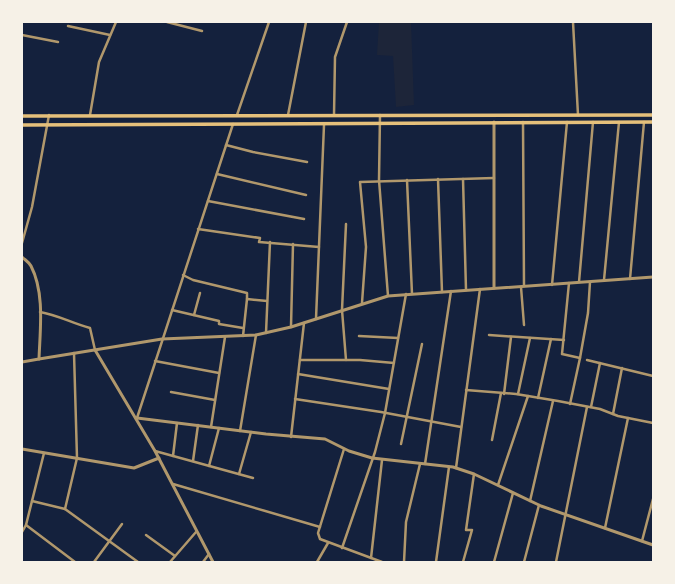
<svg xmlns="http://www.w3.org/2000/svg" width="675" height="584" font-family="Arial,sans-serif">
	<style>
		.green { fill: #1d2539 }
		.lines { fill: none; stroke-linecap: round; stroke-linejoin: round }
		.minor { stroke: #b1986c; stroke-width: 2.5 }
		.tertiary { stroke: #b1986c; stroke-width: 3 }
		.secondary { stroke: #e5c07b; stroke-width: 3.5 }
	</style>
	<rect width="100%" height="100%" fill="#14213d"/>
	<polygon class="green" points="379,22 411,22 414,105 396,107 393,56 377,55"/>
	<g class="lines">
		<g class="minor">
			<polyline points="167,22 202,31"/>
			<polyline points="573,22 578,115"/>
			<polyline points="68,26 110,35"/>
			<polyline points="22,35 58,42"/>
			<polyline points="90,115 99,62 116,22"/>
			<polyline points="237,115 269,22"/>
			<polyline points="288,115 306,22"/>
			<polyline points="334,115 335,57 347,22"/>
			<polyline points="380,115 379,180 388,296"/>
			<polyline points="523,122 524,286"/>
			<polyline points="226,145 253,152 307,162"/>
			<polyline points="217,174 306,195"/>
			<polyline points="438,179 442,292"/>
			<polyline points="463,179 466,290"/>
			<polyline points="407,180 412,294"/>
			<polyline points="208,201 304,219"/>
			<polyline points="198,229 260,238 259,242 319,247"/>
			<polyline points="22,243 32,207 49,115"/>
			<polyline points="183,275 193,280 247,293 247,299"/>
			<polyline points="630,279 644,122"/>
			<polyline points="604,280 619,122"/>
			<polyline points="579,282 593,122"/>
			<polyline points="569,283 562,354 580,358 588,313 590,282"/>
			<polyline points="552,285 567,122"/>
			<polyline points="521,287 524,325"/>
			<polyline points="362,303 366,247 360,182 494,178"/>
			<polyline points="172,310 219,321 219,324 243,328"/>
			<path d="M40,312C58,315 71,323 90,328L95,350"/>
			<polyline points="194,315 200,293"/>
			<polyline points="316,319 324,125"/>
			<polyline points="291,327 293,244"/>
			<polyline points="266,333 270,242"/>
			<polyline points="489,335 564,340"/>
			<polyline points="243,336 247,299 267,301"/>
			<polyline points="359,336 398,338"/>
			<polyline points="300,360 360,360 394,363"/>
			<polyline points="346,360 342,310 346,224"/>
			<polyline points="587,360 653,376"/>
			<polyline points="155,361 219,373"/>
			<polyline points="298,374 389,389"/>
			<polyline points="466,390 516,394 558,401 600,409 618,416 653,423"/>
			<polyline points="171,392 215,400"/>
			<polyline points="504,394 511,337"/>
			<polyline points="518,394 530,338"/>
			<polyline points="538,398 551,339"/>
			<polyline points="295,399 381,412 461,427"/>
			<polyline points="570,404 580,358"/>
			<polyline points="591,407 600,363"/>
			<polyline points="613,414 622,368"/>
			<polyline points="137,418 233,124"/>
			<polyline points="211,427 225,337"/>
			<polyline points="240,431 256,335"/>
			<polyline points="291,437 304,323"/>
			<polyline points="492,440 501,393"/>
			<polyline points="401,444 422,344"/>
			<polyline points="344,449 318,533 320,539 382,562"/>
			<polyline points="155,451 253,478"/>
			<polyline points="173,456 177,423"/>
			<polyline points="193,461 198,425"/>
			<polyline points="425,464 451,291"/>
			<polyline points="209,466 219,428"/>
			<polyline points="456,468 480,289"/>
			<polyline points="239,474 251,432"/>
			<polyline points="173,484 320,527"/>
			<polyline points="498,485 528,396"/>
			<polyline points="32,501 65,509 138,562"/>
			<polyline points="530,501 553,401"/>
			<polyline points="65,509 77,458 74,353"/>
			<polyline points="26,525 75,562"/>
			<polyline points="605,528 628,418"/>
			<polyline points="22,532 26,525 44,453"/>
			<polyline points="146,535 175,556"/>
			<polyline points="642,541 653,499"/>
			<polyline points="342,548 375,452 385,413 406,294"/>
			<polyline points="371,558 382,460"/>
			<polyline points="94,562 122,524"/>
			<polyline points="170,562 196,532"/>
			<polyline points="203,562 209,554"/>
			<polyline points="317,562 328,543"/>
			<polyline points="404,562 406,522 420,464"/>
			<polyline points="436,562 449,467"/>
			<polyline points="463,562 472,530 466,530 474,474"/>
			<polyline points="494,562 513,493"/>
			<polyline points="524,562 539,505"/>
			<polyline points="556,562 587,407"/>
		</g>
		<g class="tertiary">
			<path d="M22,257C25,260 29,262 31,266C45,293 40,330 39,359L162,339L256,335L291,327L388,296L653,277"/>
			<polyline points="494,288 494,122"/>
			<polyline points="95,350 155,451 213,562"/>
			<polyline points="22,362 39,359"/>
			<polyline points="137,418 266,434 325,439 349,451 372,458 453,467 474,474 541,506 653,545"/>
			<polyline points="22,449 134,468 159,458"/>
		</g>
		<g class="secondary">
			<polyline points="22,116 653,115"/>
			<polyline points="22,125 653,122"/>
		</g>
	</g>
	<rect width="675" height="584" fill="none" stroke="#f6f1e7" stroke-width="46"/>
</svg>
